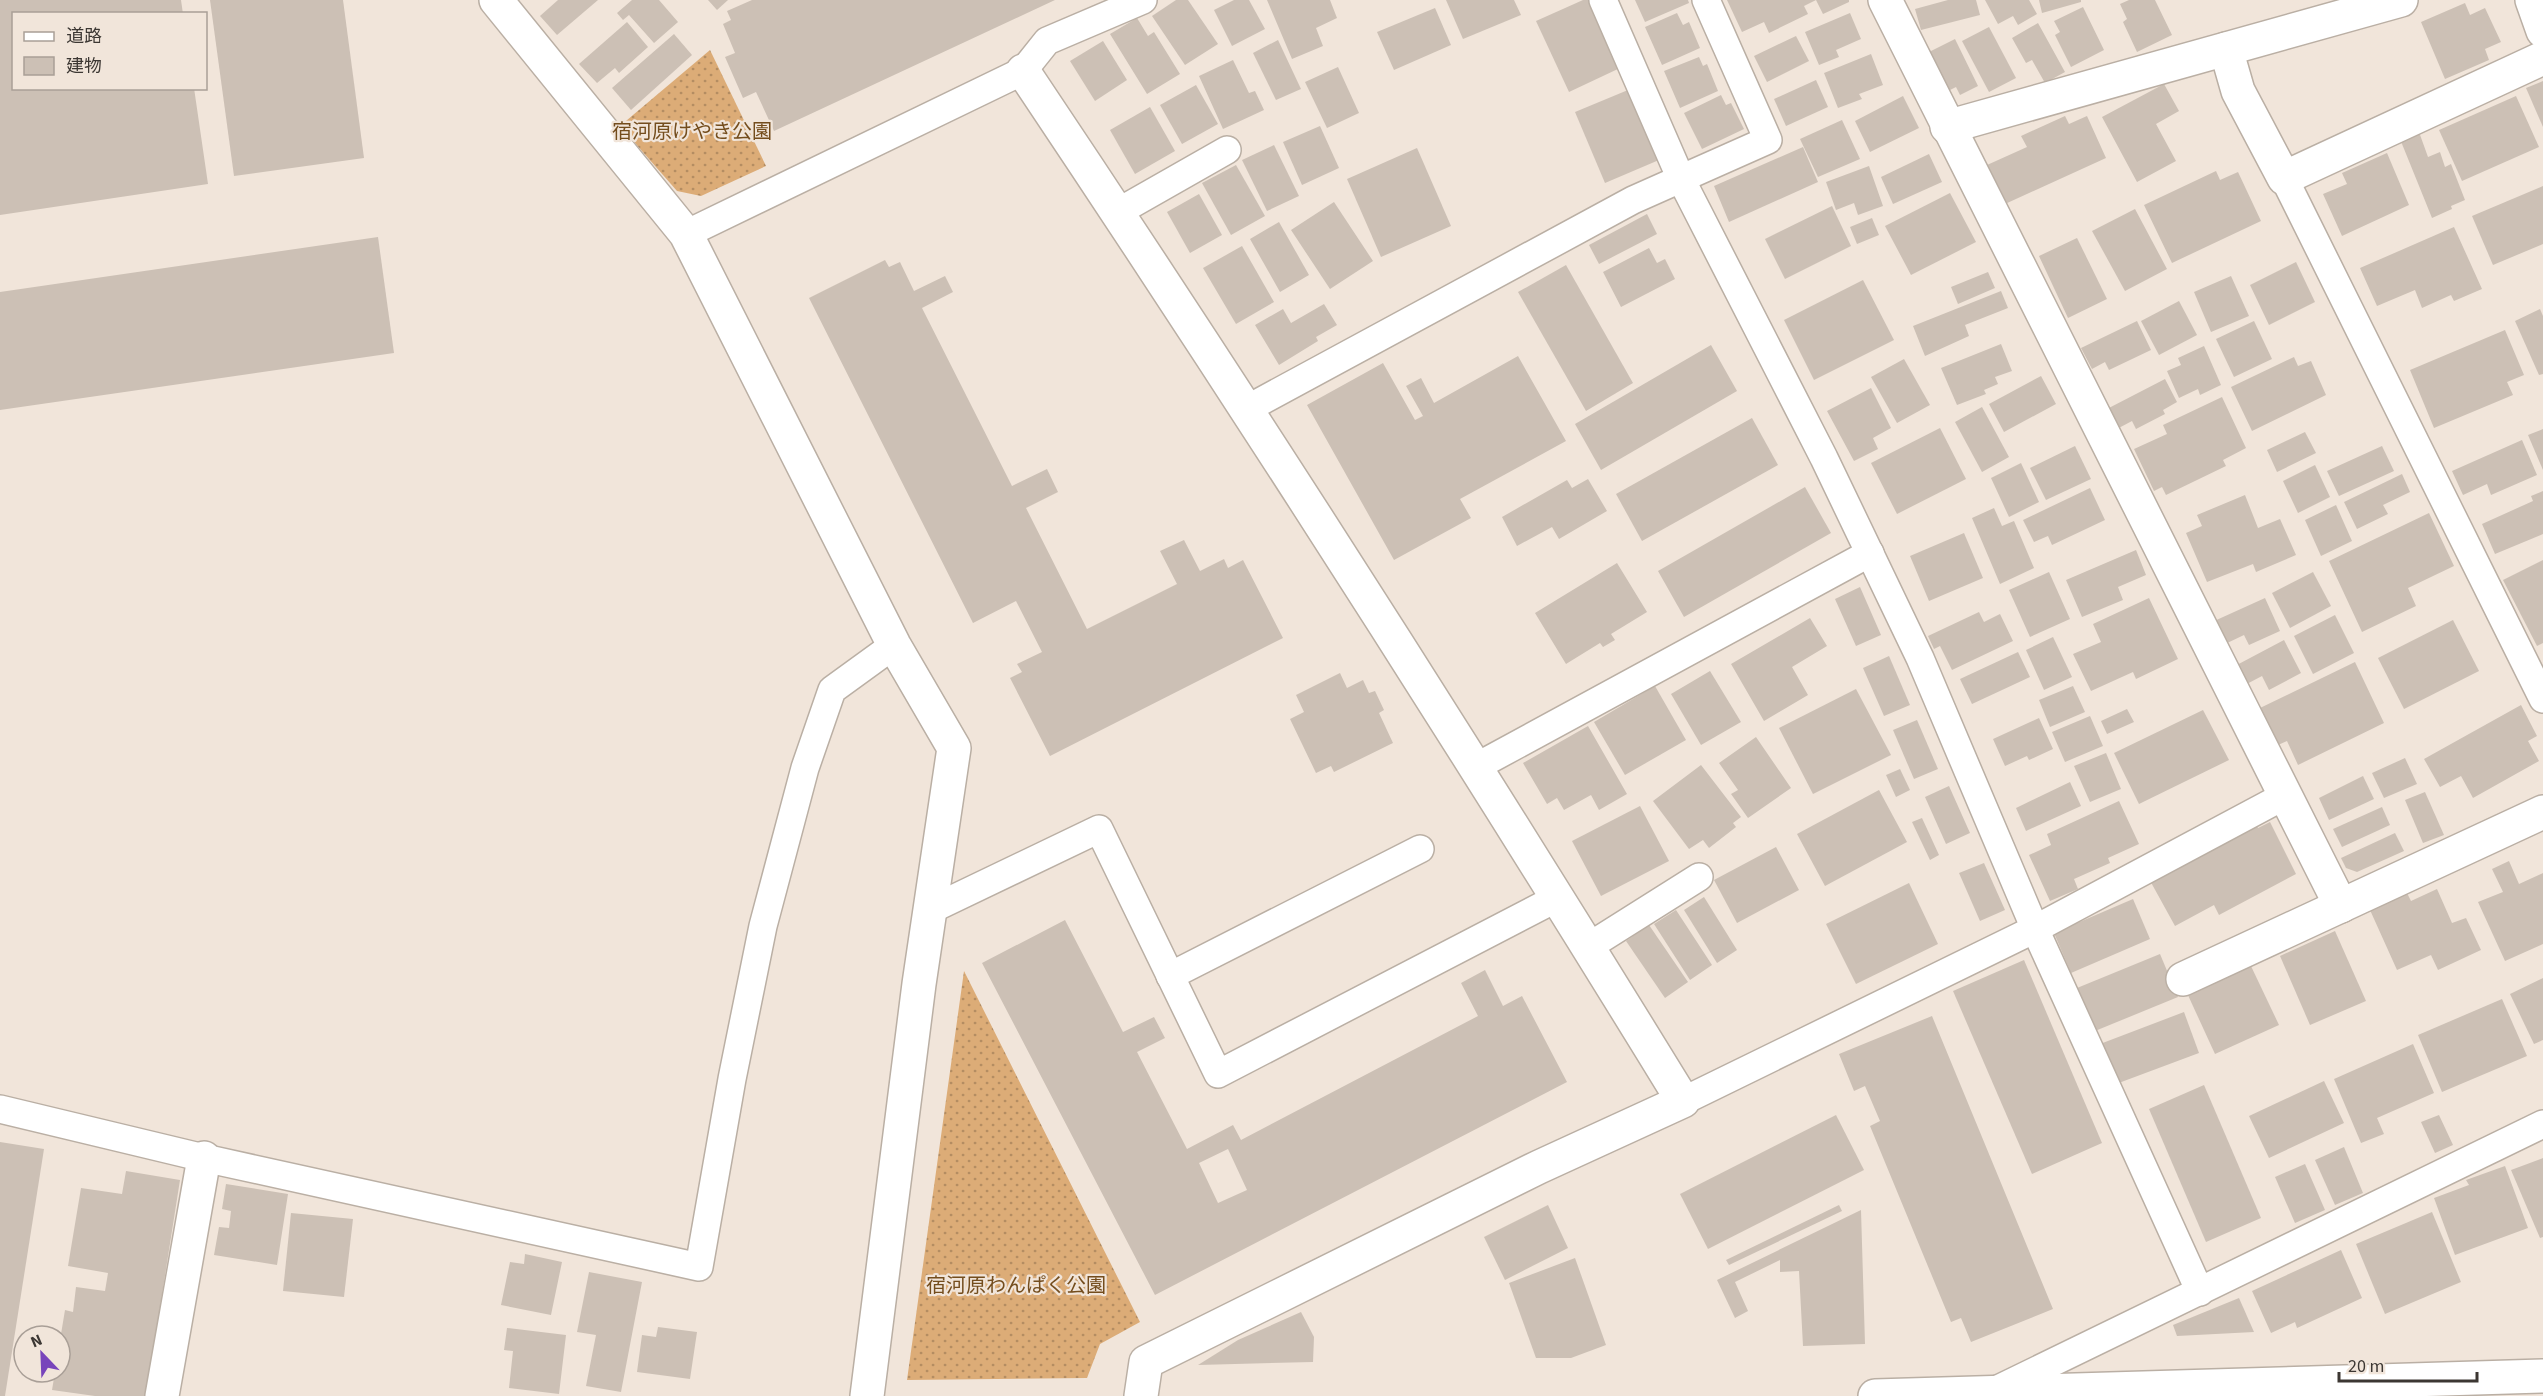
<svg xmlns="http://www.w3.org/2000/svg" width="2543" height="1396" font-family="'Source Sans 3','Noto Sans JP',sans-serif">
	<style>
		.grass { fill: url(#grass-dots) }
		.building { fill: #ccc0b5; fill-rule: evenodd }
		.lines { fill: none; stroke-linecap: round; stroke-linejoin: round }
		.service-casing { stroke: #baafa4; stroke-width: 30 }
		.minor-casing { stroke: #baafa4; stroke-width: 36 }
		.tertiary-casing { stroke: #baafa4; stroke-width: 36 }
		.service { stroke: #fff; stroke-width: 27 }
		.minor { stroke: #fff; stroke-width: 33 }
		.tertiary { stroke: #fff; stroke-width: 33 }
		.labels { text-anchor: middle; stroke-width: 4.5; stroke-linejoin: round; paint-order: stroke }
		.park-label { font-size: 20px; fill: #744d1d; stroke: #f1e5da }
	</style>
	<defs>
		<pattern id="grass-dots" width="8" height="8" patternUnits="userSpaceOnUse" patternTransform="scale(1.5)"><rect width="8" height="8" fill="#dcac77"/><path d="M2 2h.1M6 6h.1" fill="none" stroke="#b48d62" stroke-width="1.8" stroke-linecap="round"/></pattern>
	</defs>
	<rect width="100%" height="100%" fill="#f1e5da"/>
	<g class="grass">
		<polygon points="710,50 766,166 701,196 677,191 620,126"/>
		<polygon points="964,971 1140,1322 1100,1344 1087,1378 907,1380"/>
	</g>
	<g class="building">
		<polygon points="0,0 181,0 183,14 14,14 14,88 194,88 208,184 0,215"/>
		<polygon points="210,0 343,0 364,158 234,176"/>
		<polygon points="558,0 598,0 557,35 540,16"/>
		<polygon points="632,0 659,0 678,22 654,43 629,15 623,20 617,13"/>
		<polygon points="708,0 728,0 717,10"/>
		<polygon points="752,0 1055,0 774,131 756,92 743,98 725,57 735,53 723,24 731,20 727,11"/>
		<polygon points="1176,0 1188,0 1218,44 1185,65 1152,16"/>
		<polygon points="1234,0 1249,0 1265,29 1232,46 1214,10"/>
		<polygon points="1267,0 1330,0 1337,18 1316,28 1323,46 1292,59"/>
		<polygon points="1446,0 1514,0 1521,15 1463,39"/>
		<polygon points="1583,0 1589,0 1620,68 1569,92 1536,21"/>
		<polygon points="1635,0 1688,0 1689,3 1645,22"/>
		<polygon points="1727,0 1849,0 1849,2 1823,14 1816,0 1804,6 1808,14 1769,33 1764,22 1742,32"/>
		<polygon points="1948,0 1976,0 1980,15 1921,30 1915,9"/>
		<polygon points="1985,0 2029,0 2037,14 2018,25 2013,16 1998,24"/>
		<polygon points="2039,0 2081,0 2081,2 2042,13"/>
		<polygon points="2129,0 2155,0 2172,35 2137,52 2123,22 2127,19 2120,4"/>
		<polygon points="2465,3 2470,15 2485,8 2501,42 2485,49 2489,60 2445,79 2421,22"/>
		<polygon points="2083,7 2104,50 2071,67 2055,35 2060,32 2054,21"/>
		<polygon points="1435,8 1451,45 1394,70 1377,32"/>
		<polygon points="1677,13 1683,25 1689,22 1700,48 1662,65 1645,27"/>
		<polygon points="1850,13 1861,39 1836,50 1839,57 1819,65 1805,32"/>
		<polygon points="1137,18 1148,36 1154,32 1180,74 1147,94 1110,34"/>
		<polygon points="627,22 648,47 619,73 615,68 597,83 579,64"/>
		<polygon points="2038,23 2065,72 2045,83 2032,60 2026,63 2012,38"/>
		<polygon points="1989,27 2016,78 1989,92 1962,41"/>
		<polygon points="674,34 692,55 631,110 612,88"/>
		<polygon points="1796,36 1809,61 1767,82 1754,56"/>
		<polygon points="1955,39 1978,86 1960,95 1956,87 1948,91 1929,52"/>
		<polygon points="1278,40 1301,89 1276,100 1253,53"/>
		<polygon points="1103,41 1127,80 1095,101 1070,61"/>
		<polygon points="1871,54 1883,85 1859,94 1862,99 1838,108 1824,73"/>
		<polygon points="1699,57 1703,66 1707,64 1718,91 1680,108 1664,71"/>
		<polygon points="1233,60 1249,93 1255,91 1264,110 1223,129 1199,76"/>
		<polygon points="1338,67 1359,113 1327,128 1305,82"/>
		<polygon points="1816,80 1828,107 1786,126 1774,99"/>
		<polygon points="2543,81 2543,127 2526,88"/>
		<polygon points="2164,84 2179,111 2156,124 2176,161 2137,182 2102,117"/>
		<polygon points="1196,85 1218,124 1182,144 1160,105"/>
		<polygon points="1628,90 1659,160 1605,183 1575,112"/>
		<polygon points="1721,95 1726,105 1731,103 1744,129 1702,149 1684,113"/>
		<polygon points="1903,96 1919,128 1870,152 1855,121"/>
		<polygon points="2516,96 2539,147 2462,181 2439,130"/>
		<polygon points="1150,107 1175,151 1135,174 1110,130"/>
		<polygon points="2065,116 2069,124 2087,116 2106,158 2005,204 1987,165 2027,147 2021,136"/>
		<polygon points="1842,120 1860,159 1818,177 1800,139"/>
		<polygon points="1320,126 1339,168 1302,185 1283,142"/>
		<polygon points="2419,132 2428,157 2440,152 2445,167 2451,164 2465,200 2451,206 2452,209 2432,218 2400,139"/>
		<polygon points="1274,145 1299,196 1267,211 1242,160"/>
		<polygon points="1803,147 1818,182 1729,222 1714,186"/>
		<polygon points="1417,148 1451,226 1381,257 1347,179"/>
		<polygon points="2387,153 2409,205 2342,236 2323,194 2347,184 2342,173"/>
		<polygon points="1929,154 1942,182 1893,204 1881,177"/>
		<polygon points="1236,165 1265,216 1231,235 1202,183"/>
		<polygon points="1869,166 1883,206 1858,215 1854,203 1836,210 1826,182"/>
		<polygon points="2216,171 2220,180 2238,172 2261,221 2172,263 2144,205"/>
		<polygon points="2543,186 2543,244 2493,265 2472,216"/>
		<polygon points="1950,193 1976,242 1911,275 1885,226"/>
		<polygon points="1199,194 1222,235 1190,253 1167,212"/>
		<polygon points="1334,202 1373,261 1330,289 1291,230"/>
		<polygon points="1832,206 1851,246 1785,279 1765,239"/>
		<polygon points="2135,209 2167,269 2125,291 2092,231"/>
		<polygon points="1647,214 1657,234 1599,264 1589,245"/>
		<polygon points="1872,218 1879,235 1857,244 1850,227"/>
		<polygon points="1279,222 1309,275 1280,292 1250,239"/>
		<polygon points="2454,227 2482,289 2454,301 2451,295 2422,308 2415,290 2377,306 2360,268"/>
		<polygon points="378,237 394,353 0,410 0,292"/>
		<polygon points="2077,238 2107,299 2068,318 2039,256"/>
		<polygon points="1242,246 1274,302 1236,324 1203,268"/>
		<polygon points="1649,248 1657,263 1665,259 1675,279 1621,307 1603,272"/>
		<polygon points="885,260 889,267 900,262 914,291 945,276 953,292 922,308 1012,486 1047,469 1058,492 1026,508 1087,629 1177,584 1160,551 1184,540 1200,571 1224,559 1228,568 1243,560 1283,638 1050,756 1010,678 1022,672 1017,664 1042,652 1016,601 973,623 809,298"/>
		<polygon points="2296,262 2315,302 2269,325 2250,285"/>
		<polygon points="1566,265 1633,383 1586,411 1518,292"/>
		<polygon points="1988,272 1995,288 1958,304 1951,287"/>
		<polygon points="2231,276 2249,316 2211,332 2194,292"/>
		<polygon points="1863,280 1894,340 1814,380 1784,320"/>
		<polygon points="2001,291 2008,308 1965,325 1969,336 1925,356 1913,326"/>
		<polygon points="2179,301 2197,335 2159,355 2141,321"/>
		<polygon points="1324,304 1337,325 1316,337 1318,341 1279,365 1255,325 1283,309 1291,323"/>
		<polygon points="2540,309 2543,316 2543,374 2539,375 2515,321"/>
		<polygon points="2137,321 2151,350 2109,370 2105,362 2092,369 2081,348"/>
		<polygon points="2254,321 2272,359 2234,377 2216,339"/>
		<polygon points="2505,330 2524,375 2507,382 2513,395 2434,428 2410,370"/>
		<polygon points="2001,344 2012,371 1995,377 1998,384 1984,390 1986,394 1957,405 1941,368"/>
		<polygon points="1711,345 1737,391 1601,470 1575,424"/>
		<polygon points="2204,346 2221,385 2200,395 2198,389 2179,398 2167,371 2181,365 2178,358"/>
		<polygon points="1518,356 1566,441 1460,499 1471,518 1394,560 1307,405 1383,363 1415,420 1423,416 1406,386 1421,378 1434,403"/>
		<polygon points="2294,357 2298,366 2311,361 2326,395 2252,431 2231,387"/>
		<polygon points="1904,359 1930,405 1897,423 1871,377"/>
		<polygon points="2041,376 2056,404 2004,432 1989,404"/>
		<polygon points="2165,379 2177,402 2163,410 2165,414 2136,429 2132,421 2115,430 2105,410"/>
		<polygon points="1871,388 1891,428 1873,438 1878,449 1854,461 1827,411"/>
		<polygon points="2222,397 2246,448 2223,460 2226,466 2166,495 2162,487 2154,491 2134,449 2167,434 2163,425"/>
		<polygon points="1982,407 2009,457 1982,472 1955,422"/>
		<polygon points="1752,418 1778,465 1642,541 1616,494"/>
		<polygon points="1940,428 1966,479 1897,514 1871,463"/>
		<polygon points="2543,429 2543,470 2528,435"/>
		<polygon points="2305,432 2316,453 2277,472 2267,450"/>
		<polygon points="2522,440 2537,475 2491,495 2487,484 2463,495 2452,471"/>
		<polygon points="2075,446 2091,479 2046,500 2030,468"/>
		<polygon points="2382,446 2394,471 2339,496 2327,471"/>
		<polygon points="2021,463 2039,502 2009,517 1991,478"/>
		<polygon points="2315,465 2330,497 2298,513 2283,481"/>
		<polygon points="2402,474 2410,492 2383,505 2388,514 2357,529 2344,502"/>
		<polygon points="1588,479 1607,511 1559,539 1552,527 1517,546 1502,517 1567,480 1572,488"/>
		<polygon points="1805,487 1831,533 1684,617 1658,571"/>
		<polygon points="2090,488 2105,520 2052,545 2048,536 2034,542 2023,520"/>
		<polygon points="2543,491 2543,534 2495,554 2482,524 2533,501 2531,496"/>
		<polygon points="2245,495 2258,528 2280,519 2296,555 2256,572 2253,564 2207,582 2186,533 2202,526 2197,515"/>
		<polygon points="2336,505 2352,541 2321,556 2305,520"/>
		<polygon points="1994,508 2002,526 2014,521 2034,568 2000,584 1972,518"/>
		<polygon points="2429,513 2454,566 2408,588 2416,606 2362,632 2329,561"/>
		<polygon points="1964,533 1983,578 1929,601 1910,556"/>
		<polygon points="2136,550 2146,575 2118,587 2123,600 2082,617 2066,580"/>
		<polygon points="2543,560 2543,643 2537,646 2503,580"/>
		<polygon points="1617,563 1647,612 1611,634 1615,640 1603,647 1600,643 1566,664 1535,613"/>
		<polygon points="2049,572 2070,619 2030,637 2009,590"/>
		<polygon points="2313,572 2331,606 2290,628 2272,593"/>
		<polygon points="1860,587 1881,635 1856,646 1835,599"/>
		<polygon points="2149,598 2178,659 2136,679 2133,672 2091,691 2073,654 2101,642 2093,624"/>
		<polygon points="2265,598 2280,631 2249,645 2244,635 2223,645 2212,622"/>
		<polygon points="1979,612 1984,622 2000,614 2013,641 1952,670 1940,646 1934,649 1928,636"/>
		<polygon points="2335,615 2354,653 2313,674 2294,636"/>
		<polygon points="1810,618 1827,646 1792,667 1808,695 1764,721 1731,664"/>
		<polygon points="2453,620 2479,671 2404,709 2378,658"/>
		<polygon points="2053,637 2072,677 2044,690 2026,650"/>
		<polygon points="2284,640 2301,673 2269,690 2262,676 2243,686 2233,667"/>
		<polygon points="2018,652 2030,677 1972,704 1960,679"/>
		<polygon points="1889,656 1910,705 1884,716 1863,668"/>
		<polygon points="2355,662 2384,723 2298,765 2287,741 2278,745 2260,708"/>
		<polygon points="1710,671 1741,722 1701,745 1671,694"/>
		<polygon points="1340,673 1347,688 1363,680 1369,693 1375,691 1384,710 1379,713 1393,743 1334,772 1331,766 1316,773 1290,719 1304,712 1296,695"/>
		<polygon points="1655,686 1686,740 1625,775 1594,722"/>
		<polygon points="2073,686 2085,712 2050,727 2039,700"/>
		<polygon points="1856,689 1891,755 1813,794 1779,728"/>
		<polygon points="2521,705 2537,736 2528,741 2539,761 2473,798 2461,776 2440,787 2424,759"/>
		<polygon points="2127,709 2134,722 2107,734 2101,721"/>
		<polygon points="2203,710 2229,760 2139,804 2114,753"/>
		<polygon points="2090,716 2103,746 2065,762 2052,732"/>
		<polygon points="2039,718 2053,749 2029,760 2027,756 2005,766 1993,739"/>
		<polygon points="1917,720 1938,769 1914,779 1893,730"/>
		<polygon points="1588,726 1627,794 1599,810 1591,795 1564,810 1557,798 1547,804 1523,763"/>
		<polygon points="1756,737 1791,788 1748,818 1731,794 1738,790 1719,763"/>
		<polygon points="2106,753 2121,789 2090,802 2074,766"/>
		<polygon points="2405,758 2417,784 2384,798 2372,773"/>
		<polygon points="1701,765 1741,817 1733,823 1736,827 1709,848 1703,840 1689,849 1653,801"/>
		<polygon points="1900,769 1910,790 1896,797 1886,775"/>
		<polygon points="2363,776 2374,799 2329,820 2319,798"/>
		<polygon points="2070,782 2081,806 2026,831 2016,808"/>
		<polygon points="1949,786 1970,833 1946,844 1925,797"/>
		<polygon points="1879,790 1907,842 1825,886 1797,834"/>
		<polygon points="2425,792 2444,835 2423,843 2405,800"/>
		<polygon points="2119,801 2139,844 2108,858 2110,863 2074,879 2078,889 2050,901 2029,855 2051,845 2047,834"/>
		<polygon points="1640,806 1669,861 1601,896 1572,841"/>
		<polygon points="2382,807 2390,825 2342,847 2333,829"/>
		<polygon points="2252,815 2258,828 2270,822 2296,874 2219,915 2214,905 2175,926 2148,877"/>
		<polygon points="1922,818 1939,855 1930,860 1912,822"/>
		<polygon points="2395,833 2404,851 2357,872 2346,868 2341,858"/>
		<polygon points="1776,847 1799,890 1737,923 1714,880"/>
		<polygon points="2509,861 2519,884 2543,873 2543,944 2505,961 2478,902 2503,892 2492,869"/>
		<polygon points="1984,863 2005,910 1980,921 1959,873"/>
		<polygon points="1909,883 1938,944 1856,984 1826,924"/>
		<polygon points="2437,889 2452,923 2466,918 2481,950 2438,970 2431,955 2397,970 2370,910 2407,893 2411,901"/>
		<polygon points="1704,897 1737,950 1717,963 1684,910"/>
		<polygon points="2133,899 2150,939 2071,973 2054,933"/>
		<polygon points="1676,910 1712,965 1690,980 1654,924"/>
		<path d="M1065,920L1123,1032L1154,1017L1165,1038L1137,1052L1187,1149L1233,1125L1241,1140L1478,1016L1461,983L1485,970L1503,1006L1522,996L1567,1082L1155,1295L982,963ZM1228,1149L1247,1190L1218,1203L1199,1163Z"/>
		<polygon points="1649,925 1688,982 1665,998 1626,941"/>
		<polygon points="2335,931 2366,1001 2310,1025 2280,956"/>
		<polygon points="2160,954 2178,997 2095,1031 2077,988"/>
		<polygon points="2024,960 2102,1143 2032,1174 1953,991"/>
		<polygon points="2250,964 2279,1025 2215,1054 2187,993"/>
		<polygon points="2543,978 2543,1040 2534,1044 2510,994"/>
		<polygon points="2502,999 2527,1056 2442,1092 2418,1035"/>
		<polygon points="2184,1012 2199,1053 2116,1084 2100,1044"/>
		<polygon points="1932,1016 2053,1309 1971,1342 1961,1318 1951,1322 1870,1126 1880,1121 1865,1086 1854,1091 1839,1054"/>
		<polygon points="2413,1044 2434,1093 2377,1118 2384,1134 2361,1143 2334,1079"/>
		<polygon points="2324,1081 2344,1123 2269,1158 2249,1116"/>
		<polygon points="2204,1085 2261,1218 2206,1242 2149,1109"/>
		<polygon points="1836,1115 1864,1170 1708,1249 1680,1194"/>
		<polygon points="2439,1115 2453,1145 2435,1153 2421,1122"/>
		<polygon points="0,1142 44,1149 5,1396 0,1396"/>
		<polygon points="2344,1147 2363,1193 2335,1205 2315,1160"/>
		<polygon points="2543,1158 2543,1237 2540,1238 2511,1170"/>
		<polygon points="2305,1164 2325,1210 2295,1223 2275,1177"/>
		<polygon points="2505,1166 2528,1228 2455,1255 2434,1198 2469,1185 2466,1180"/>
		<polygon points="126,1171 180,1180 146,1396 95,1396 52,1390 55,1372 60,1372 60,1340 65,1310 73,1312 76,1287 105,1291 108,1273 68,1266 81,1188 122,1194"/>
		<polygon points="226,1184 288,1194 277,1265 214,1255 219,1227 229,1228 231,1211 222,1209"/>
		<polygon points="1548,1205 1568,1248 1505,1280 1484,1237"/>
		<polygon points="1839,1205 1842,1211 1729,1265 1726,1260"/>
		<polygon points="1861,1210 1865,1344 1803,1346 1799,1271 1780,1272 1780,1260 1735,1282 1748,1311 1735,1318 1717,1280"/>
		<polygon points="2432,1212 2461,1282 2385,1314 2356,1244"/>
		<polygon points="291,1213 353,1219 344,1297 283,1291"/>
		<polygon points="2341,1250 2362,1298 2297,1328 2295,1322 2271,1333 2252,1291"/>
		<polygon points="525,1254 562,1262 551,1315 501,1305 510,1262 524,1264"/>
		<polygon points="1575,1258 1606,1345 1571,1358 1536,1358 1509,1283"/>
		<polygon points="589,1272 642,1282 621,1392 586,1386 596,1335 577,1332"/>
		<polygon points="2239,1298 2254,1332 2177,1336 2173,1325"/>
		<polygon points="1301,1312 1314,1337 1313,1362 1198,1365 1238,1340"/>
		<polygon points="658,1327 697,1332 690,1379 637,1372 642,1335 656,1337"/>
		<polygon points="507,1328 566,1335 559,1394 509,1388 513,1351 504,1350"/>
	</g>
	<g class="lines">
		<g class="service-casing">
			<g id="service">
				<polyline points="1603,0 1681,179 1824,458 1920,658 2035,929 2200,1292"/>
				<polyline points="2284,178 2543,699"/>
				<polyline points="1118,212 1227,150"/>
				<polyline points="686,234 1023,71 1047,41 1143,0"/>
				<polyline points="1245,410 1633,200 1768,140 1706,0"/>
				<polyline points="1474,768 1870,553"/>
				<polyline points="930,910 1099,829 1218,1074 1557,898"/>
				<polyline points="1588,947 1699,877"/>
				<polyline points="1170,976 1420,849"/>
				<polyline points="1683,1101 2035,929 2286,795"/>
				<polyline points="0,1109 204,1158 699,1267 732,1079 763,926 805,768 832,690 894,645"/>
				<polyline points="1992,1392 2543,1124"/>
			</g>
		</g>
		<g class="minor-casing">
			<g id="minor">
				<polyline points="496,0 686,234 894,645 954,748 919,984 867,1396"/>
				<polyline points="1885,0 2341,906"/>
				<polyline points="2532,0 2543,31"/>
				<polyline points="2226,49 2238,91 2284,178 2543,58"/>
				<path d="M1023,71C1250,410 1470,754 1683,1101L1539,1167L1146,1362L1141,1396"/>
				<polyline points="1947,127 2401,0"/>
				<polyline points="2183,979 2543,812"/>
				<polyline points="162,1396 204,1158"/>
			</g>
		</g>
		<g class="tertiary-casing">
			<polyline id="tertiary" points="1875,1396 2543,1376"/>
		</g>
		<use href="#service" class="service"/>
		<use href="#minor" class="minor"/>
		<use href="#tertiary" class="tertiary"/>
	</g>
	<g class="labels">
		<g class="park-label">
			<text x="692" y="138">宿河原けやき公園</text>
			<text x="1016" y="1292">宿河原わんぱく公園</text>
		</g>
	</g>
	<rect x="12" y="12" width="195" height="78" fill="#f1e5da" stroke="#a99f97" stroke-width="1.5"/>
	<rect x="24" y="32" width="30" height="9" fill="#ffffff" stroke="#a99f97" stroke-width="1.5"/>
	<text x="66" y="42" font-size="18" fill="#3c3733">道路</text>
	<rect x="24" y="57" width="30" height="18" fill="#ccc0b5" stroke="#a99f97" stroke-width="1.5"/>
	<text x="66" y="72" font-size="18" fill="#3c3733">建物</text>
	<g transform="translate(42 1354) rotate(337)"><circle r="28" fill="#f1e5da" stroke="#a99f97" stroke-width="1.5"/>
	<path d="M0-4.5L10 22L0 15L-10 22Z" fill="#7844bb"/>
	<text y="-9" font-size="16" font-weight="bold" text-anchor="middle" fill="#3c3733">N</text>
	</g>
	<path d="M2339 1372v9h138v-9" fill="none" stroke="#3c3733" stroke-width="3"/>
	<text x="2348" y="1372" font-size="18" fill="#3c3733" stroke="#f1e5da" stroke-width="4.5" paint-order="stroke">20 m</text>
</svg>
